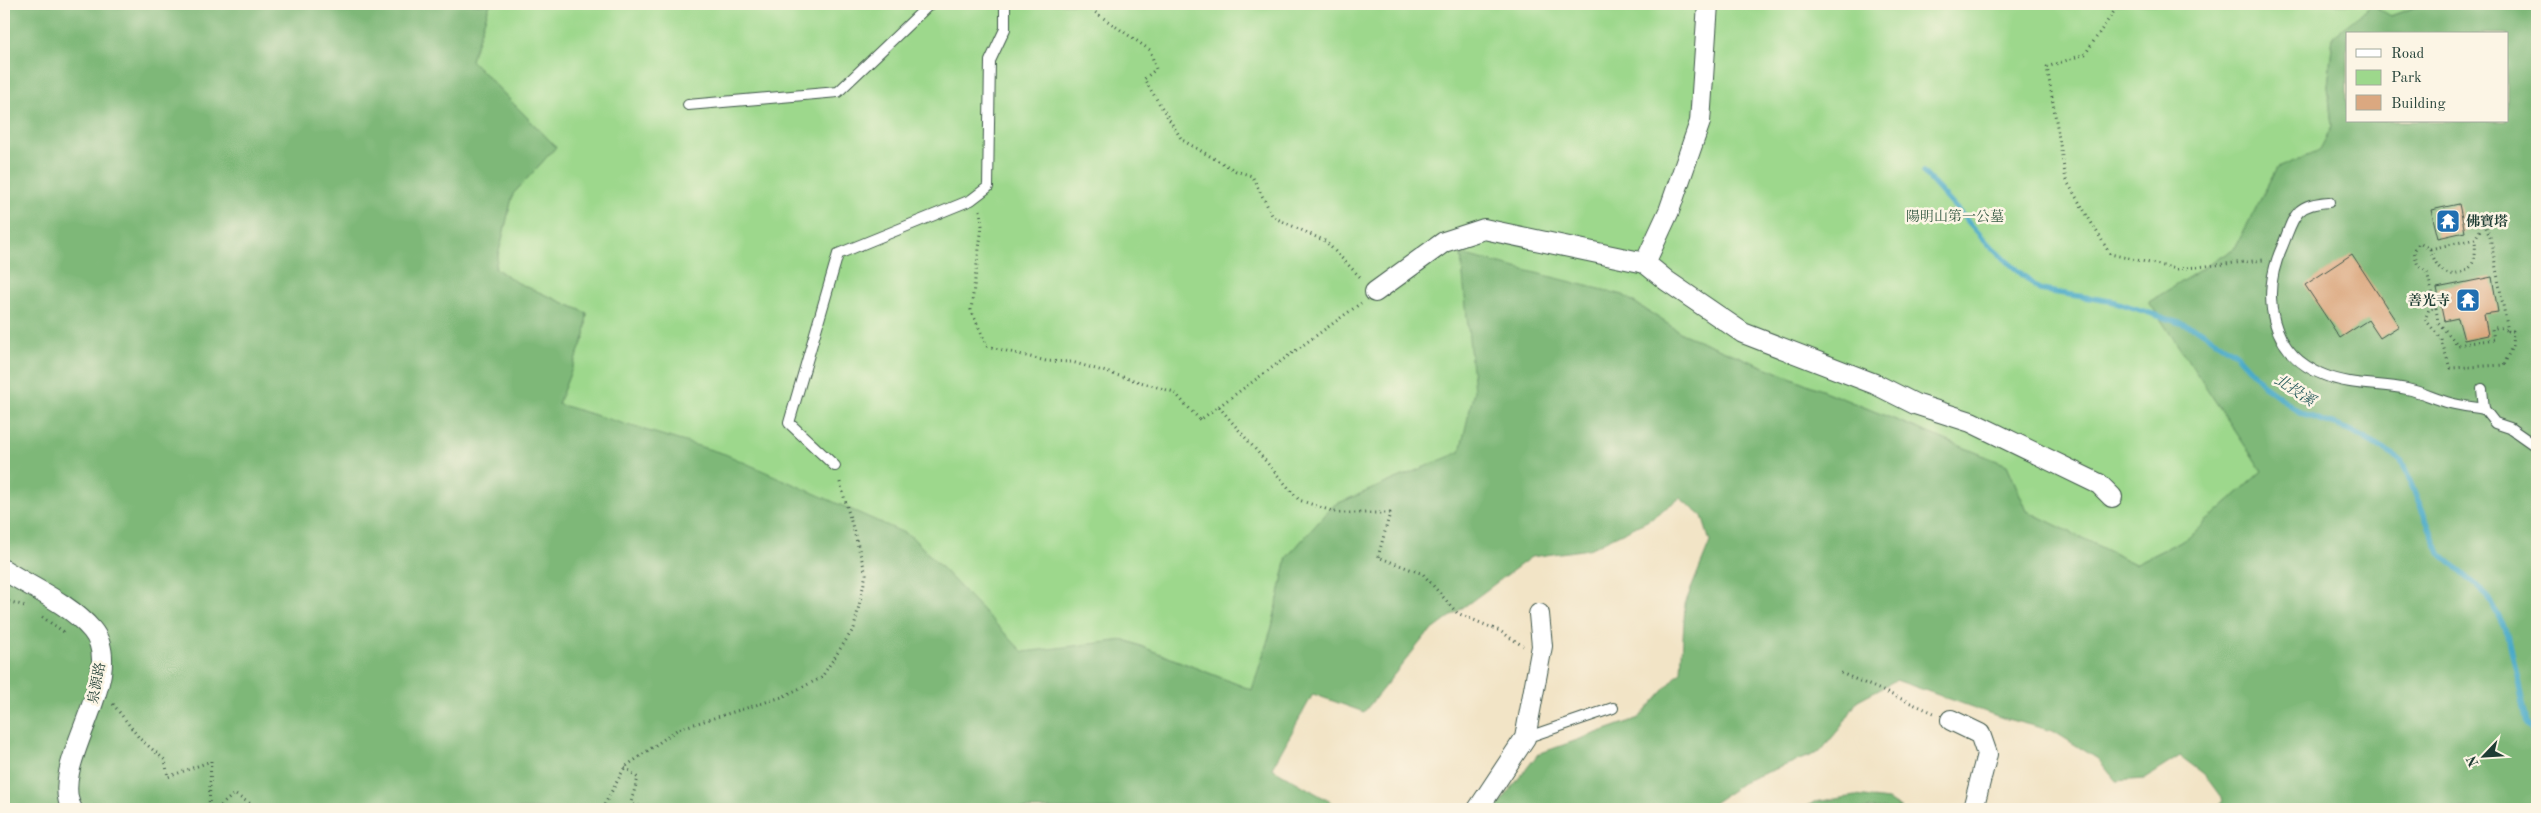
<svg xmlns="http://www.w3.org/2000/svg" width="2541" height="813" font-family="'Old Standard TT','Noto Serif TC',serif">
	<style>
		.green { fill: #9dd88c; stroke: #5e8a60 }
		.forest { fill: #7eb878; stroke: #4e7a56; fill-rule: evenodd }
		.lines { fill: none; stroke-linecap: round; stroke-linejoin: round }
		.stream { stroke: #49aac8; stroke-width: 5.5 }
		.building { fill: #dba880 }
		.service-casing { stroke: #3f564a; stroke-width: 12 }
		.minor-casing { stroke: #3f564a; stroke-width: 22 }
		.path { stroke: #3f564a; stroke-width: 3; stroke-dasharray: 1 4; stroke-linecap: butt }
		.service { stroke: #fff; stroke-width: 10 }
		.minor { stroke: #fff; stroke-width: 20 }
		.labels { text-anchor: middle; stroke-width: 5; stroke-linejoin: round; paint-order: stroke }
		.park-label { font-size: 14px; fill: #385c46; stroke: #fcf5e5 }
		.poi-label { font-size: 14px; font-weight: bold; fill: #1f3d34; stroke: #fcf5e5; text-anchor: start }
		.street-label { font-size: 14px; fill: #1f3d34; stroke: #fcf5e5 }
		.water-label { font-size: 15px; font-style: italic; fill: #2c5e60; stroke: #fcf5e5 }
	</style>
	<rect width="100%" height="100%" fill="#fcf5e5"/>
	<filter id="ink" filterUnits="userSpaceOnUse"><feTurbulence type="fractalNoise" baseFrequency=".02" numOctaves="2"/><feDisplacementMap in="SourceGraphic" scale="10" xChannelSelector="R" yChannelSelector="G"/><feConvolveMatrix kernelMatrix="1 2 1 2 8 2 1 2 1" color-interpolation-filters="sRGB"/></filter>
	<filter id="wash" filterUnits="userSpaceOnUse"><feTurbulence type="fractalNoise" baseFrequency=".0096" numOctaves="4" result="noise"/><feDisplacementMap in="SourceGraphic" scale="20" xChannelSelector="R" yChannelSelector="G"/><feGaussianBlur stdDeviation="1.12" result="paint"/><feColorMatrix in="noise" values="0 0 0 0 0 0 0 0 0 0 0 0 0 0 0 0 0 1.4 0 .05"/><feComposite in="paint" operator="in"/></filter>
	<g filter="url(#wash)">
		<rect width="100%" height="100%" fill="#f2e4c6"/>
		<polygon class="green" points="490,4 2424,4 2333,36 2328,86 2332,127 2319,152 2277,168 2235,248 2149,302 2262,471 2189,537 2135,564 2027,511 2007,465 1683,334 1623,295 1461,255 1475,391 1460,453 1334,505 1287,557 1272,627 1252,690 1125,640 1023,653 911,536 558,404 585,335 587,313 518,283 495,268 513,194 556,147 471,60"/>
		<g class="forest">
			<path d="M4,4H490L471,60L556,147L513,194L495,268L518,283L587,313L585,335L558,404L725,454L911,536L1023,652L1125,640L1252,690L1272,627L1287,557L1334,505L1460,452L1474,391L1461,254L1623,295L1683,334L2007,465L2027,511L2135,564L2189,537L2262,471L2149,302L2235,248L2277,168L2319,151L2332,127L2328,86L2333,36L2372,5L2391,16L2424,4H2537V809H2218L2223,800L2204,774L2180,756L2144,779L2116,781L2098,759L2053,731L2003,718L1896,680L1858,700L1841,727L1820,752L1747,780L1705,809H1495L1538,754L1639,718L1681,671L1685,604L1710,542L1702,516L1680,498L1647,521L1589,549L1531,557L1426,635L1364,712L1313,694L1272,768L1343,809H4ZM2347,34H2507V121H2347Z"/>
			<polygon points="1856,796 1888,800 1902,809 1803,809 1814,802"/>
		</g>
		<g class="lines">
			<polyline class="stream" points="1923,172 1993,249 2040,290 2116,302 2198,329 2236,354 2265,386 2301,413 2352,431 2401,460 2440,553 2488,596 2508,635 2527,723 2537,738"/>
		</g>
		<g id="blocks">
			<g class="building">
				<polygon points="2459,204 2465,232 2438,238 2431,210"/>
				<polygon points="2352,254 2399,326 2380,338 2368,320 2340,338 2305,285"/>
				<polygon points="2492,277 2498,312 2484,314 2488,335 2464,340 2458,318 2444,321 2437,288"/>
			</g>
		</g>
	</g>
	<g filter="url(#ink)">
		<use href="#blocks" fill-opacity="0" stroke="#3f564a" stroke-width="1"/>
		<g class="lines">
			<g class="service-casing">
				<g id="service">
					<polyline points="688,105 838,92 930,4"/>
					<path d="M2329,202C2293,204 2294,218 2282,247C2260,296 2270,354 2324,375C2351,386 2379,383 2407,389C2422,392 2435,399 2450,403C2461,406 2473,407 2484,409"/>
					<polyline points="2482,389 2484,409"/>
					<polyline points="2484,409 2495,423 2510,428 2537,447"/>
					<polyline points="835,466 789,423 838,254 971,200 988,187 990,61 1005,29 1005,4"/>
					<polyline points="1525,738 1613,708"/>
				</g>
			</g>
			<g class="minor-casing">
				<g id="minor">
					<polyline points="1645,263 1667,281 1743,333 1875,384 1915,404 1971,422 2099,484 2112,497"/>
					<polyline points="1375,292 1444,242 1484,229 1645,263 1669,211 1700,122 1708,4"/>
					<path d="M4,570C32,588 70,604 92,630C130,675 47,764 72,809"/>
					<polyline points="1951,720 1980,734 1987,754 1973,809"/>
					<polyline points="1478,809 1525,738 1542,646 1539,614"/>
				</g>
			</g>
			<g class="path">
				<polyline points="1083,4 1150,50 1156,69 1144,79 1182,140 1236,171 1252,176 1273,217 1325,241 1362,279"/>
				<polyline points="2119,4 2085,54 2047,67 2066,180 2110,254 2177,269 2263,260"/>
				<polyline points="980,210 982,226 971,310 987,346 1046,361 1072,362 1174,392 1200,420 1361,303"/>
				<polygon points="2484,223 2490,237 2508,331 2513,331 2512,346 2504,365 2450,368 2441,339 2425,319 2429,309 2436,308 2427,272 2418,266 2414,251 2419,243 2430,249 2475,239"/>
				<path d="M2430,249C2433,256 2436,266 2442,270C2446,274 2452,275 2457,274C2476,270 2476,255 2475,239"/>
				<polyline points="2436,308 2438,322 2458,345 2494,339 2492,329 2499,327 2508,331"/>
				<polyline points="1219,407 1299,500 1338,513 1390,513 1378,557 1423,574 1457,613 1500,631 1523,646"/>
				<polyline points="4,600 25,606"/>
				<polyline points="42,617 64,632"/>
				<polyline points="1841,673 1934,713"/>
				<polyline points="113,704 140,739 165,760 168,777 211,761 209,809"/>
				<polyline points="625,767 638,778 631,802 645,809"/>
				<polyline points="217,809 234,794 256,807 315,809"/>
				<polyline points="602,809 625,767 678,729 782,697 821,678 854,628 866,574 839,479"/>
			</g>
			<use href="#service" class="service"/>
			<use href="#minor" class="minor"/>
		</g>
	</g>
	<defs>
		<g id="temple-square" transform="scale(1.25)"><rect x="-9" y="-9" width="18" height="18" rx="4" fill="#1f6fb2" stroke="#fcf5e5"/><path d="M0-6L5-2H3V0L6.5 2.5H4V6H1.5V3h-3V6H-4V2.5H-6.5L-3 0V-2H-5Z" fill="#fff"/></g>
	</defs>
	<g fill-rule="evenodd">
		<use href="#temple-square" x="2448" y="221"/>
		<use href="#temple-square" x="2468" y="300"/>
	</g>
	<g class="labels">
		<g class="park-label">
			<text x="1955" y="221">陽明山第一公墓</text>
		</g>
		<g class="poi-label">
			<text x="2466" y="226">佛寶塔</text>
			<text x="2450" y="305" text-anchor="end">善光寺</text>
		</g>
		<g class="street-label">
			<text transform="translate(96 683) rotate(-79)" y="5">泉源路</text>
		</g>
		<g class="water-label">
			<text transform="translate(2295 390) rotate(33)" y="5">北投溪</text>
		</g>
	</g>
	<rect width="2541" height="813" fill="none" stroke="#fcf5e5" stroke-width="20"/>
	<rect x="2346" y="32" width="162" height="90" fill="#fcf5e5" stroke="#a4ab9e"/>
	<rect x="2356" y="49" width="25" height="8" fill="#ffffff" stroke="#a4ab9e"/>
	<text x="2391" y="58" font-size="15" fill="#1f3d34">Road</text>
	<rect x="2356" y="70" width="25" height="15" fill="#9dd88c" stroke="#a4ab9e"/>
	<text x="2391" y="82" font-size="15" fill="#1f3d34">Park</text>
	<rect x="2356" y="95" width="25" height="15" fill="#dba880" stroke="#a4ab9e"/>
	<text x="2391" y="108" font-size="15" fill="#1f3d34">Building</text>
	<g transform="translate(2484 756) rotate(245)" stroke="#fcf5e5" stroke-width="4" paint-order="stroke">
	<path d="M0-4L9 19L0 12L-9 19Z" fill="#1f3d34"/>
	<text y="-8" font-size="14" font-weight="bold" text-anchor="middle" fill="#1f3d34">N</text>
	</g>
</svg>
